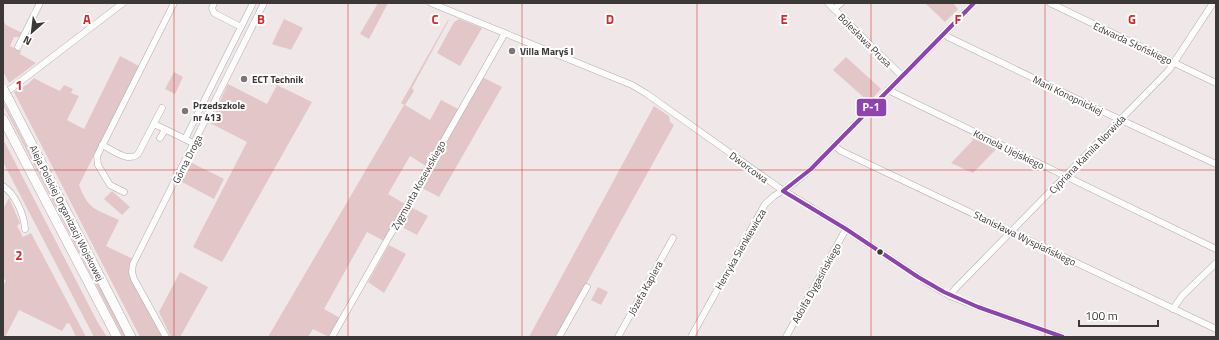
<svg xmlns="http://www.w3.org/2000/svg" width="1219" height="340" font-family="'Titillium Web',sans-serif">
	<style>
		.green { fill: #e3c6c8 }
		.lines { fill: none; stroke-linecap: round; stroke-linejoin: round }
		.minor-casing { stroke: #b2acac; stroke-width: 7 }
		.highway-casing { stroke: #b2acac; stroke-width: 10 }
		.minor { stroke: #fdfcfc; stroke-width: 6 }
		.highway { stroke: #fdfcfc; stroke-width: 9 }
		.highway-bridge-casing { stroke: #b2acac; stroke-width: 10; stroke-linecap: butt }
		.highway-bridge { stroke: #fdfcfc; stroke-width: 9 }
		.bus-1-casing { stroke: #fff; stroke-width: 7 }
		.bus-1 { stroke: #8e44ad; stroke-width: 4 }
		.grid { fill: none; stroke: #d62828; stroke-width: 1; stroke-opacity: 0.55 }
		.poi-dot { fill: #7c7676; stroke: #fff; stroke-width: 1.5 }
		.bus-dot { fill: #3d3838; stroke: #fff; stroke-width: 1.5 }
		.labels { text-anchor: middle; stroke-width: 4; stroke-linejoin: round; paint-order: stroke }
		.street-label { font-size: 10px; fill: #3d3838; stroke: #fff }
		.poi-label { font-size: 10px; font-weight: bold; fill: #3d3838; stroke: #fff; text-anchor: start }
		.grid-label { font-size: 13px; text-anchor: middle; font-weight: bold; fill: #d62828; stroke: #fff; stroke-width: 4; stroke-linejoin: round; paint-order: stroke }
		.line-badge { stroke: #fff; stroke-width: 1.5 }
		.badge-label { font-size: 11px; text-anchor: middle; font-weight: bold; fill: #fff }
	</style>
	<rect width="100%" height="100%" fill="#f0e8e8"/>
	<g class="green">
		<polygon points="378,3 388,3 369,39 360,34"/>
		<polygon points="925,3 953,3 958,9 945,22"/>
		<path d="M284,19L303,28L291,50C285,47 278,47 272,44Z"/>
		<polygon points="459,19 482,28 460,66 437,53 454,22"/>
		<polygon points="3,20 6,25 22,33 19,37 14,37 10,46 21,51 20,54 36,63 9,83 3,71"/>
		<polygon points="448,20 449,20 412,88 414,91 405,105 430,120 441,100 458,109 426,166 410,156 388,194 405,204 384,241 367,232 324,309 340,318 329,337 313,329 308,337 268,337 404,105 401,103"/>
		<path d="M120,56L139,66L79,185C89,211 96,209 119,220L106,246L133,259L129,267V276L164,337H140L14,92L28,84L34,78L45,84L60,91L64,85L73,89L71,93L79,96L67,120L84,129Z"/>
		<polygon points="846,57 881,89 869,102 833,70"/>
		<polygon points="174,72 183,77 175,94 165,89"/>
		<polygon points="484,78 502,87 439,197 422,188 422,184 481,79"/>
		<polygon points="228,84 267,104 277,85 312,102 222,262 193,247 247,142 210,123"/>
		<polygon points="4,103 126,337 123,337 3,105"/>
		<polygon points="654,106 669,116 670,122 674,125 557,337 529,337"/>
		<polygon points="973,135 998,147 973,173 951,163 973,140 971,138"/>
		<polygon points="3,139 98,323 107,337 94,337 3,162"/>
		<polygon points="190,162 224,179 214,199 180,181"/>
		<polygon points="112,191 130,207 122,215 104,199"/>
		<polygon points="9,198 20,223 17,226 23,237 31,233 86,337 76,337 70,324 67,323 62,331 19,310 5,337 3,337 3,287 6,280 3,279 3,209"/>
		<polygon points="411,207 428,216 417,235 400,226"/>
		<polygon points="389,245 406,254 384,293 368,282"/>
		<polygon points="180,272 208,287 180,337 171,337 159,312"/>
		<polygon points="598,287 608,292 601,305 591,300"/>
	</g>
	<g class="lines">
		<g class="minor-casing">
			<g id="minor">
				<polyline points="214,3 212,8 214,13 241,27"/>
				<polyline points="431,3 632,85 647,94 778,187 846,229 926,282 950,296 978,307 1063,337"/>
				<polyline points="828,3 902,76"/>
				<polyline points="1050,3 1216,83"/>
				<polyline points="834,9 841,3"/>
				<polyline points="944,33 948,37 1106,113 1216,164"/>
				<polyline points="18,47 40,3"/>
				<polyline points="888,90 1216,249"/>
				<polyline points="4,94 123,3"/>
				<polyline points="154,124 185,139"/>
				<polyline points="160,138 165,130"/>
				<polyline points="195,144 185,139 253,3"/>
				<path d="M102,145C113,150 128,163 138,154L162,108"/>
				<polyline points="834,145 841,151 1216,329"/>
				<path d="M3,186C15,194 24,214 25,229"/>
				<polyline points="124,192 110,185 98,165 97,156 174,3"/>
				<polyline points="950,296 955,289 1169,70 1213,3"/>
				<polyline points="1173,309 1182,296 1216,263"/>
				<polyline points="166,337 134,279 132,272 133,264 264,3"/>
				<polyline points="332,337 505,33"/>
				<polyline points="559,337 587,287"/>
				<polyline points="618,337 673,238"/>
				<polyline points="691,337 765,204 774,196 793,184 811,169 974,3"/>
				<polyline points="786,337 846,229"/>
			</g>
		</g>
		<g class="highway-casing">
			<g id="highway">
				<polyline points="9,100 131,337"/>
				<polyline points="3,119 117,337"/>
			</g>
		</g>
		<use href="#minor" class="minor"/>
		<use href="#highway" class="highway"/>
		<g class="highway-bridge-casing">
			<polyline id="highway-bridge" points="3,89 9,100"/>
		</g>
		<use href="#highway-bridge" class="highway-bridge"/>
		<g class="bus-1-casing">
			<polyline id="bus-1" points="974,3 811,169 783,191 846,229 918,277 944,292 978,307 1063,337"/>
		</g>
		<use href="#bus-1" class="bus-1"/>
	</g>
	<path class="grid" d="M174,3V337M348,3V337M522,3V337M697,3V337M871,3V337M1045,3V337M3,170H1216"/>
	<g class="poi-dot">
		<circle cx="512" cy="51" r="4"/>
		<circle cx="244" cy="79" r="4"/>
		<circle cx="185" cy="111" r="4"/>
	</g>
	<circle class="bus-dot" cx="880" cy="252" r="3.5"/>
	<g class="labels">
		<g class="street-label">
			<text transform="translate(865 40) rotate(45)" y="4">Bolesława Prusa</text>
			<text transform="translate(1133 43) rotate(25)" y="4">Edwarda Słońskiego</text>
			<text transform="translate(1068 95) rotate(26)" y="4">Marii Konopnickiej</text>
			<text transform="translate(1009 149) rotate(26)" y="4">Kornela Ujejskiego</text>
			<text transform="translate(1087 154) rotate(-46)" y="4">Cypriana Kamila Norwida</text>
			<text transform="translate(187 159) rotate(-63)" y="4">Górna Droga</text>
			<text transform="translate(749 167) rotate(36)" y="4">Dworcowa</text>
			<text transform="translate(418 185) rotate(-61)" y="4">Zygmunta Kosewskiego</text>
			<text transform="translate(67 213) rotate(63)" y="4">Aleja Polskiej Organizacji Wojskowej</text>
			<text transform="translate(1025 238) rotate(26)" y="4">Stanisława Wyspiańskiego</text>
			<text transform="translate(740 249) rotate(-60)" y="4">Henryka Sienkiewicza</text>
			<text transform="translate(816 283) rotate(-61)" y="4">Adolfa Dygasińskiego</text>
			<text transform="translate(645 288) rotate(-61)" y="4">Józefa Kaplera</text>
		</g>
		<g class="poi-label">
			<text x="520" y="55">Villa Maryś I</text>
			<text x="252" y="83">ECT Technik</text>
			<text x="193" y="109">Przedszkole<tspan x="193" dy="12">nr 413</tspan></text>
		</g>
	</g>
	<g class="grid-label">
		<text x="87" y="24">A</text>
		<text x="261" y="24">B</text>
		<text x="435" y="24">C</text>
		<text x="610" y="24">D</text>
		<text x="784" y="24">E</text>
		<text x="958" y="24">F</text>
		<text x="1132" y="24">G</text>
		<text x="19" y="90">1</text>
		<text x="19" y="260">2</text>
	</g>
	<rect class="line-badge" x="856" y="98" width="31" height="19" rx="4" fill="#8e44ad"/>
	<g class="badge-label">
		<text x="871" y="111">P-1</text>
	</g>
	<rect width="1219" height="340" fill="none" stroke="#3d3838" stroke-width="8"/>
	<g transform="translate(32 32) rotate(208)" stroke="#ffffff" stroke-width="3" paint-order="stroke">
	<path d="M0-3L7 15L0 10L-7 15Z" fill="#3d3838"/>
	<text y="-6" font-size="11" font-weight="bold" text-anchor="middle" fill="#3d3838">N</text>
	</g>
	<path d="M1079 320v6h79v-6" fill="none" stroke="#3d3838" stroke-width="2"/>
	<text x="1085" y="320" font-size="12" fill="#3d3838" stroke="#ffffff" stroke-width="3" paint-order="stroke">100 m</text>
</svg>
